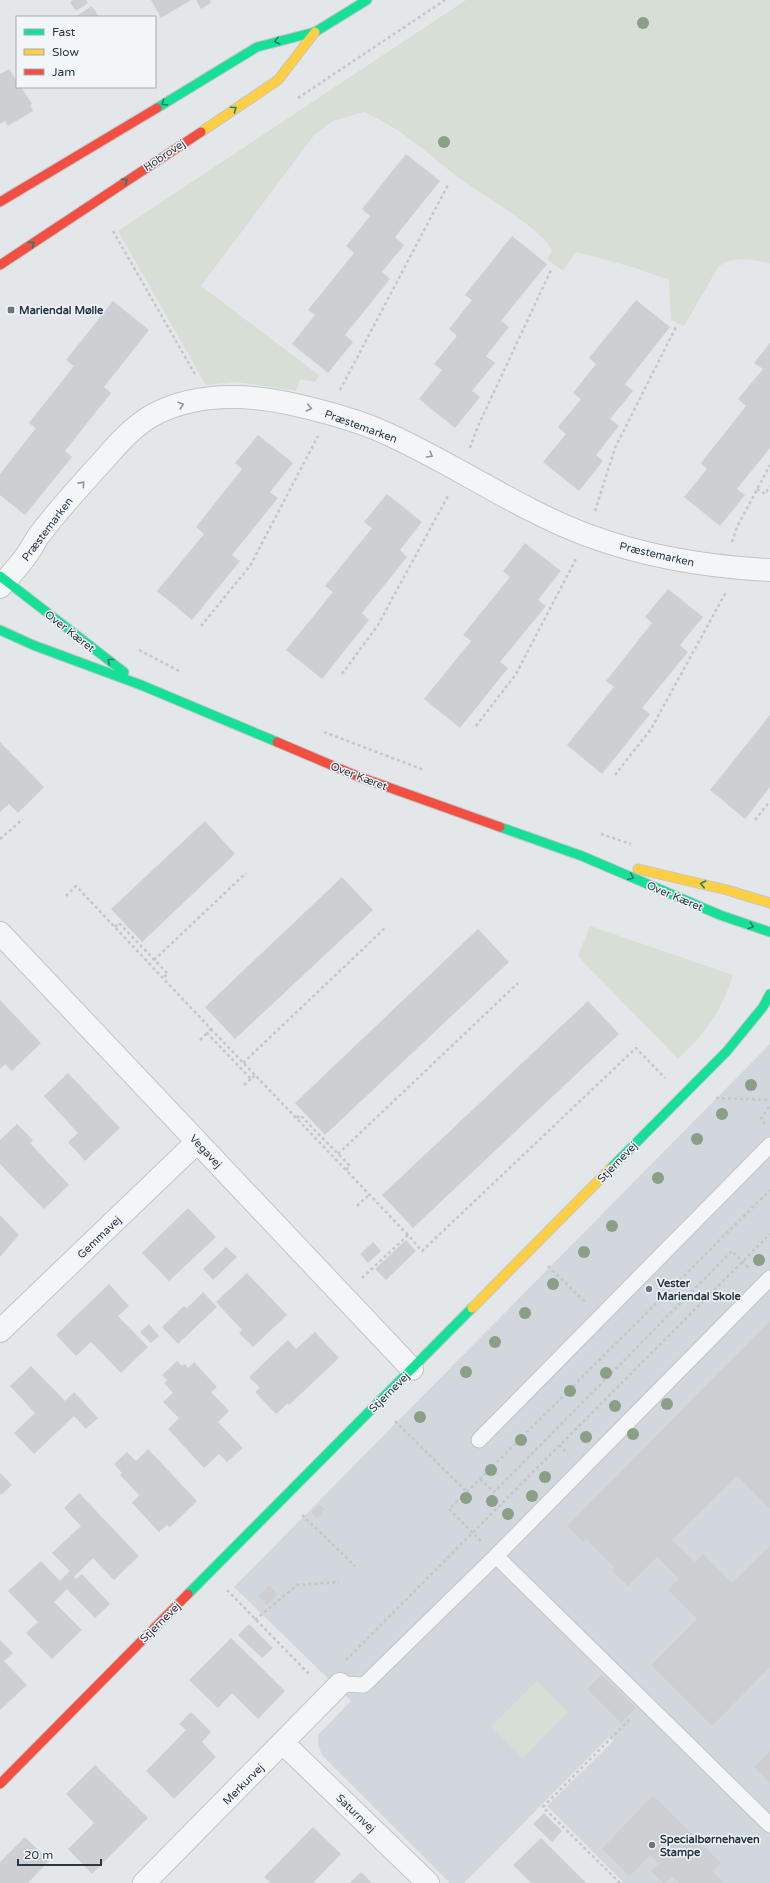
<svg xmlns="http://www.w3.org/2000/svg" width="770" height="1883" font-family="'Varela Round',sans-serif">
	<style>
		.built { fill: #d2d7dd }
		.green { fill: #d6ded5 }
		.building { fill: #cdcfd2 }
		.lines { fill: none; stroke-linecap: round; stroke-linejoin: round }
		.lane-casing { stroke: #c2c5c8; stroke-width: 17 }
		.street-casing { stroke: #c2c5c8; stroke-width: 24 }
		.fast-casing { stroke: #c2c5c8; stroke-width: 11 }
		.slow-casing { stroke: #c2c5c8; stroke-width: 11 }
		.jam-casing { stroke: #c2c5c8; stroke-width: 11 }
		.path { stroke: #c3c7c9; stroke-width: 2.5; stroke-dasharray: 3 3; stroke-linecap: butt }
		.lane { stroke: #f4f5f6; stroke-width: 15 }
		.street { stroke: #f4f5f6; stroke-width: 22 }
		.fast { stroke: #16e098; stroke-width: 9 }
		.slow { stroke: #ffcf43; stroke-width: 9 }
		.jam { stroke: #f24e42; stroke-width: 9 }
		.tree { fill: #8b9e86 }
		.oneway { stroke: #20836a }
		.oneway2 { stroke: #8e969e }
		.poi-dot { fill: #6a757f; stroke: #f2f6f9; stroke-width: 1.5 }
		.labels { text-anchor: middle; stroke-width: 3; stroke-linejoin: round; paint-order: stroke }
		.street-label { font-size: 11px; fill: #293745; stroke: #f2f6f9 }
		.poi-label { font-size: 11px; font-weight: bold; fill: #293745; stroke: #f2f6f9; text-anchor: start }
	</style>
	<rect width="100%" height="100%" fill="#e4e7ea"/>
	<polygon class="built" points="770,1044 770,1883 624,1883 547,1806 614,1740 610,1736 464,1883 450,1883 323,1756 318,1746 318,1735 351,1701 234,1587"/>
	<g class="green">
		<path d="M466,0H770V263C751,260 736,255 719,266L684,326L671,320L669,280L632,267L576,252L563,271L547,259L552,251C544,229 480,194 459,178C428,154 401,128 364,112L333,121L315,134L201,286L319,375L315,382L300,379L296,391L252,384L234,382L206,385L118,231Z"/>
		<path d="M590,926L733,975C720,1015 707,1030 678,1059L578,956Z"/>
		<polygon points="537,1681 568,1712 523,1758 491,1727"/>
	</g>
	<g class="building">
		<polygon points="73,0 86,0 88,3 76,11 70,2"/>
		<polygon points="151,0 191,0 161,18"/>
		<polygon points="196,0 210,0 211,3 201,9"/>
		<polygon points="92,6 99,17 75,17"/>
		<polygon points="9,69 17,81 17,87 21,87 32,104 30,105 33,111 8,126 5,121 0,124 0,74"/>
		<polygon points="406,154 440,181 395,237 404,245 382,272 390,279 345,335 353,342 328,373 292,344 315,315 308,310 354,253 346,246 370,216 362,209"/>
		<polygon points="512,236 547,264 501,321 509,327 486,356 495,363 472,391 480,397 455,428 419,399 442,370 434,364 457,336 449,329 472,300 465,295"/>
		<polygon points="636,300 670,327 625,384 633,391 610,419 619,426 596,455 603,461 579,491 543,462 566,434 558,427 581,399 573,393 596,364 589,358"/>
		<polygon points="113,301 149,330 104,387 111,393 65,451 72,457 25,515 0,495 0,474 36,428 29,423 74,366 66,360"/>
		<polygon points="770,343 770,448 737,489 745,495 720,526 684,497 707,469 701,463 746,406 738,399 763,369 754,363"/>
		<polygon points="258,435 293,463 270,492 278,498 232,555 240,561 192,620 157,591 204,534 196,527 242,469 235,463"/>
		<polygon points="387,494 422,522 400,550 407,557 362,613 369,620 322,679 286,650 333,592 325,586 372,528 364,522"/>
		<polygon points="525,543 561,571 538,600 546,606 500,662 508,668 460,728 424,699 471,641 463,635 510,577 503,571"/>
		<polygon points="668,589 703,617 680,645 688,652 642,708 650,714 602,774 567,745 614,687 606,681 652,623 645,617"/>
		<polygon points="770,715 770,787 745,819 710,790"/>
		<polygon points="0,742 44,787 18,813 9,804 0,812"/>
		<polygon points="205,821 235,854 142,942 111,909"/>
		<polygon points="342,877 373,910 235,1039 205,1007"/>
		<polygon points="478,929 509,962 325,1135 295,1103"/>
		<polygon points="0,1000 41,1043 12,1071 5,1064 0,1069"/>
		<polygon points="588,1001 619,1034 413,1228 382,1195"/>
		<polygon points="68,1073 120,1128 85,1161 68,1142 78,1133 44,1096"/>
		<polygon points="17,1124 33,1140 30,1143 69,1185 44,1209 0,1164 0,1140"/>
		<polygon points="188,1208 216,1237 169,1281 142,1253"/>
		<polygon points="0,1215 19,1235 0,1257"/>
		<polygon points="406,1240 416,1251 386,1280 375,1269"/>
		<polygon points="373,1242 381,1251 368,1263 360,1254"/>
		<polygon points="226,1247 237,1257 213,1280 203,1269"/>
		<polygon points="247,1273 287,1315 253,1347 239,1333 242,1330 216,1302"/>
		<polygon points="109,1284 129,1306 118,1316 148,1347 121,1373 91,1342 76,1356 56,1335"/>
		<polygon points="203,1292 217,1307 178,1344 162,1327 184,1306 187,1308"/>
		<polygon points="770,1321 770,1509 737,1476 672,1540 695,1562 703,1554 732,1583 770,1546 770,1667 712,1726 651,1665 697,1619 668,1590 679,1579 657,1557 628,1586 611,1570 614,1567 586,1539 583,1542 567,1526"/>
		<polygon points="149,1324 159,1336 151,1343 140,1332"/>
		<polygon points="315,1332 339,1358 289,1405 287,1404 276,1414 255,1392 260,1388 249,1377 288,1340 296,1349"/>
		<polygon points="177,1361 182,1366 185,1364 188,1368 194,1362 217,1387 211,1392 229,1411 218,1422 243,1448 227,1462 219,1454 204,1468 168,1429 179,1418 163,1402 173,1393 164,1383 167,1380 162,1375"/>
		<polygon points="31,1366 65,1401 74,1392 98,1418 86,1429 74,1416 34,1454 14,1433 35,1413 10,1386"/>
		<polygon points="148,1449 197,1501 170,1527 167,1525 159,1532 132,1503 139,1495 120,1475 122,1473 114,1464 127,1452 136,1461"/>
		<polygon points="0,1473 12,1485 1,1495 0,1494"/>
		<polygon points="79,1493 139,1556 114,1580 93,1558 74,1577 76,1579 82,1574 110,1604 95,1618 67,1589 54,1602 82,1630 52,1659 26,1633 38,1622 8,1591 41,1561 60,1581 70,1571 52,1553 81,1526 64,1508"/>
		<polygon points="319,1504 325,1509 317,1518 311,1512"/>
		<polygon points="269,1585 278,1594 267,1605 258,1596"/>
		<polygon points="249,1624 273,1648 262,1658 238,1635"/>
		<polygon points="231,1638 285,1691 258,1719 232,1693 218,1708 189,1680"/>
		<polygon points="0,1640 13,1653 4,1661 27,1685 0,1710"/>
		<polygon points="601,1675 636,1708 621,1723 587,1689"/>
		<polygon points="191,1712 211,1732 202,1742 216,1757 174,1799 146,1771 186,1730 179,1724"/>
		<polygon points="770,1751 770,1783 754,1767"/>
		<polygon points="95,1765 148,1818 92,1874 68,1849 94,1823 66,1794"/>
		<polygon points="653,1795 721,1863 712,1871 724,1883 679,1883 672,1876 666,1883 663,1883 651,1871 659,1864 650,1855 630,1876 602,1849"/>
		<polygon points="544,1813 562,1831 552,1842 533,1824"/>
		<polygon points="313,1827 341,1854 313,1883 271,1883 264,1877"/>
		<polygon points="25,1837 49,1861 28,1883 0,1883 0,1862"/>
		<polygon points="541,1838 586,1883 531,1883 513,1865"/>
		<polygon points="361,1872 372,1883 350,1883"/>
	</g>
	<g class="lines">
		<g class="lane-casing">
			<g id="lane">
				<polyline points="770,1278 496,1556 770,1825"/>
				<polyline points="479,1440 770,1145"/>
				<polyline points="340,1684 364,1685 496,1556"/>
			</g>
		</g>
		<g class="street-casing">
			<g id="street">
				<path d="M0,587C9,577 18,567 26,556C31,549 35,541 40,534C59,509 80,486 101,463C117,445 132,427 153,415C195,393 243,394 287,403C319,410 351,418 381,431C452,462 515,508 587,535C646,557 708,567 770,570"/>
				<polyline points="0,933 412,1369"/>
				<polyline points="0,1331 197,1142"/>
				<polyline points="283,1743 428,1883"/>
				<polyline points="144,1883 340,1684"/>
			</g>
		</g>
		<g class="fast-casing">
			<g id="fast">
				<polyline points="157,108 257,47 315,32 367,0"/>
				<polyline points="0,576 124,672"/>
				<polyline points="0,630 33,645 141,685 277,742"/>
				<polyline points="500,827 582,856 720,915 770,932"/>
				<polyline points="610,1169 727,1051 763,1007 770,994"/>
				<polyline points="188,1594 472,1308"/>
			</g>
		</g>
		<g class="slow-casing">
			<g id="slow">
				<polyline points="201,132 278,80 315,32"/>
				<polyline points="638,869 727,890 770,903"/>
				<polyline points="472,1308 610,1169"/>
			</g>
		</g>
		<g class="jam-casing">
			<g id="jam">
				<polyline points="0,202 157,108"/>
				<polyline points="0,265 201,132"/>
				<polyline points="277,742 357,776 500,827"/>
				<polyline points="0,1784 188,1594"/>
			</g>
		</g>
		<g class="path">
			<polyline points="298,98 445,0"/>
			<polyline points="113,231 196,376"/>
			<polyline points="340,390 449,183"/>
			<polyline points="470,448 478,426 552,268"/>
			<polyline points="757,489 765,494 770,486"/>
			<polyline points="595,511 615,448 676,327"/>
			<polyline points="732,542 737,527 770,465"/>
			<polyline points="201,626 250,566 318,436"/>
			<polyline points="139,650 181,672"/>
			<polyline points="342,674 378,625 449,494"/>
			<polyline points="476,726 516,674 577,557"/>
			<polyline points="324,732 424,770"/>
			<polyline points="615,775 651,729 726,592"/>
			<polyline points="755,820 770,801"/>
			<polyline points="601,834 631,844"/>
			<polyline points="0,839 23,819"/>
			<polyline points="66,896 76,886 211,1029 207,1033 251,1079 255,1075 346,1170"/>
			<polyline points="115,927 119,923 168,974 163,978"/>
			<polyline points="154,960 246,873"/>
			<polyline points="211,1029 255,1075"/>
			<polyline points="200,1040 207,1033"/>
			<polyline points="243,1063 385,928"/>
			<polyline points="244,1085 251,1079"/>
			<polyline points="716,1098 770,1100"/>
			<polyline points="297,1118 300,1115 350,1166 346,1170 408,1235"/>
			<polyline points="765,1124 761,1119 770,1105"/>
			<polyline points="338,1154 518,983"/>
			<polyline points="357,1206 369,1195"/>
			<polyline points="548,1266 585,1302"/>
			<polyline points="362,1278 408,1235 422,1251 636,1048 665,1078"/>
			<polyline points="395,1421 467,1492 449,1509 481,1541"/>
			<polyline points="559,1445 568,1454"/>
			<polyline points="480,1479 494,1492 732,1251 749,1268"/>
			<polyline points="467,1492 770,1190"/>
			<polyline points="302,1515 355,1566"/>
			<polyline points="227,1590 311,1676"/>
			<polyline points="255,1620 297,1585 339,1582"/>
			<polyline points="346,1660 770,1234"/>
			<polyline points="620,1883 543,1807 630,1719"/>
		</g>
		<use href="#lane" class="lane"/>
		<use href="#street" class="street"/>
		<use href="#fast" class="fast"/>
		<use href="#slow" class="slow"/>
		<use href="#jam" class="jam"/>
	</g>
	<g class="tree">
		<circle cx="643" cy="23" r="6"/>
		<circle cx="444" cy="142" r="6"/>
		<circle cx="751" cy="1085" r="6"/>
		<circle cx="722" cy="1114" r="6"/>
		<circle cx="697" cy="1139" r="6"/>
		<circle cx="658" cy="1178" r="6"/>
		<circle cx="612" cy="1226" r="6"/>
		<circle cx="584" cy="1252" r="6"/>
		<circle cx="759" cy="1260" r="6"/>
		<circle cx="553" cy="1284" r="6"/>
		<circle cx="525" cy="1313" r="6"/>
		<circle cx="495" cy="1342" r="6"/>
		<circle cx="466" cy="1372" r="6"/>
		<circle cx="606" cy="1373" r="6"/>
		<circle cx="570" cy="1391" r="6"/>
		<circle cx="667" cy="1404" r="6"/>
		<circle cx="615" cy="1406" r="6"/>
		<circle cx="420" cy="1417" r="6"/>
		<circle cx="633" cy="1434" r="6"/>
		<circle cx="586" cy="1437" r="6"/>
		<circle cx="521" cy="1440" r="6"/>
		<circle cx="491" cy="1470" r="6"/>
		<circle cx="545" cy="1477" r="6"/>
		<circle cx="532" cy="1496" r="6"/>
		<circle cx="466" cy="1498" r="6"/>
		<circle cx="492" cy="1501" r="6"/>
		<circle cx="508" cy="1514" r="6"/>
	</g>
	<defs><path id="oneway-chevron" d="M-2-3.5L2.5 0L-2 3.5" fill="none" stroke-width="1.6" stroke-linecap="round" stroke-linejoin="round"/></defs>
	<g class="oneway">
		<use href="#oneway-chevron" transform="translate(277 41) rotate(166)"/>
		<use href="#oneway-chevron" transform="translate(164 103) rotate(148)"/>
		<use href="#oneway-chevron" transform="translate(234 109) rotate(-34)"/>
		<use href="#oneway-chevron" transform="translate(125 181) rotate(-34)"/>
		<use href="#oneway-chevron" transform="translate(32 244) rotate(-34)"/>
		<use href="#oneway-chevron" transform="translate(110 661) rotate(-142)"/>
		<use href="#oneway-chevron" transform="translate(631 877) rotate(23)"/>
		<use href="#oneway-chevron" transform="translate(703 884) rotate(-167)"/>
		<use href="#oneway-chevron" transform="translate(751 926) rotate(18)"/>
	</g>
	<g class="oneway2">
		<use href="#oneway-chevron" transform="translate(181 405) rotate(-17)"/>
		<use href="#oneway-chevron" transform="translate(309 408) rotate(12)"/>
		<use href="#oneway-chevron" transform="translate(430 455) rotate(30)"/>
		<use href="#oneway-chevron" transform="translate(82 484) rotate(-48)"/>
	</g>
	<g class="poi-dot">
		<rect x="7" y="306" width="8" height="8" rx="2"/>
		<circle cx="649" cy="1289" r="4"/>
		<circle cx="652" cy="1845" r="4"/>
	</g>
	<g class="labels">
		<g class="street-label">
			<text transform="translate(164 155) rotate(-34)" y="4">Hobrovej</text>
			<text transform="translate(361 426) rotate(20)" y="4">Præstemarken</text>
			<text transform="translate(47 529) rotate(-53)" y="4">Præstemarken</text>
			<text transform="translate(657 554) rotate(13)" y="4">Præstemarken</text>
			<text transform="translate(70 631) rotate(38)" y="4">Over Kæret</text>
			<text transform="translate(359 776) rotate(21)" y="4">Over Kæret</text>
			<text transform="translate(675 896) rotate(23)" y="4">Over Kæret</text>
			<text transform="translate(206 1151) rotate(47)" y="4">Vegavej</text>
			<text transform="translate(617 1162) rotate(-46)" y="4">Stjernevej</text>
			<text transform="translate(99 1237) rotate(-44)" y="4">Gemmavej</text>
			<text transform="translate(389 1392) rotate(-45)" y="4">Stjernevej</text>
			<text transform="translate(160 1622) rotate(-45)" y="4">Stjernevej</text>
			<text transform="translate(243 1784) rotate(-45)" y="4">Merkurvej</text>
			<text transform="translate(356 1813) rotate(44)" y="4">Saturnvej</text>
		</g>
		<g class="poi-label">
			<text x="19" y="314">Mariendal Mølle</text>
			<text x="657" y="1287">Vester<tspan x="657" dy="13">Mariendal Skole</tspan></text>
			<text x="660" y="1843">Specialbørnehaven<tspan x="660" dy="13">Stampe</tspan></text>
		</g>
	</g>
	<rect x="16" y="16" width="140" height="72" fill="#f2f6f9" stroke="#a2aab1"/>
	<rect x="24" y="29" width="20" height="6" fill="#16e098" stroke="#a2aab1"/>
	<text x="52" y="36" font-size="12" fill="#293745">Fast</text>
	<rect x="24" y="49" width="20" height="6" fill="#ffcf43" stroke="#a2aab1"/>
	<text x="52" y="56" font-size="12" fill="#293745">Slow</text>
	<rect x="24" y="69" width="20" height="6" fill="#f24e42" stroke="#a2aab1"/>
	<text x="52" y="76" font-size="12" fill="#293745">Jam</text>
	<path d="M18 1859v6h83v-6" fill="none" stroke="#293745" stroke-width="2"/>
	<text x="24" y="1859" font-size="12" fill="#293745" stroke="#f2f6f9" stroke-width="3" paint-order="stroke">20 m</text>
</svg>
